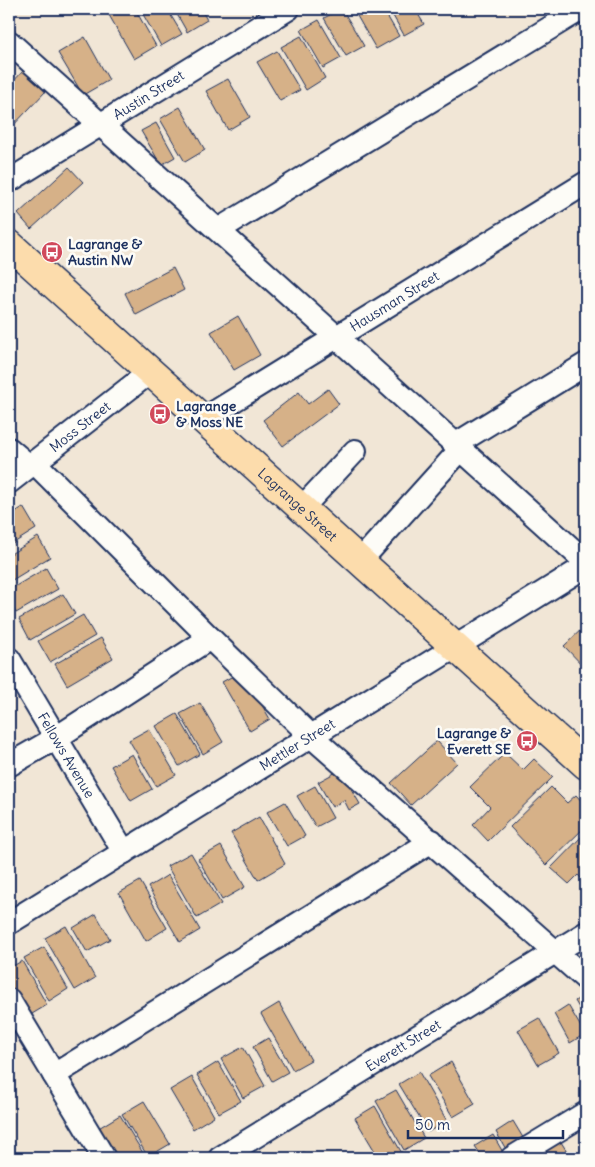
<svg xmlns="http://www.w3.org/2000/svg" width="595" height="1167" font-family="Delius,sans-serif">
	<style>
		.building { fill: #d6b188; stroke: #1b2f5e }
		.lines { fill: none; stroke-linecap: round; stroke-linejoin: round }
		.minor-casing { stroke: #1b2f5e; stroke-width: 26 }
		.major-casing { stroke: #1b2f5e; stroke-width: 31 }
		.minor { stroke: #fdfcf7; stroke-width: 22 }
		.major { stroke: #fcdcac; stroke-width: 28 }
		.labels { text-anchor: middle; stroke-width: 5; stroke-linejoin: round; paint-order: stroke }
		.street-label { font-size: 14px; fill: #1b2f5e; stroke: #fdfcf7 }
		.poi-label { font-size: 14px; font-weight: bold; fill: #1b2f5e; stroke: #fdfcf7; text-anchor: start }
	</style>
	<rect width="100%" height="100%" fill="#f1e6d6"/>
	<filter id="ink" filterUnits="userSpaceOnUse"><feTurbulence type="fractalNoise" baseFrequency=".02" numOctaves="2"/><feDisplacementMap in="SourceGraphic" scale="10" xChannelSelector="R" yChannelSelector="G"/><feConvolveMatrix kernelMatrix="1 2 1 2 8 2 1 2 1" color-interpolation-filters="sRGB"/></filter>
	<g filter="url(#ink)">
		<g class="building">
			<polygon points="120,9 135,9 156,46 134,59 109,15"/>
			<polygon points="140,9 167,9 182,34 161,46"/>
			<polygon points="174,9 201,9 207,20 187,32"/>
			<polygon points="341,9 342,9 364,46 346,56 324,18"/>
			<polygon points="353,9 383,9 399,36 376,49"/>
			<polygon points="389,9 415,9 424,24 404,35"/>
			<polygon points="319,20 341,58 323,68 301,30"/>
			<polygon points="301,36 325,78 306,90 281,47"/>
			<polygon points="85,37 109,80 83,95 58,53"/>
			<polygon points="277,51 300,90 280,101 257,62"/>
			<polygon points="24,70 46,91 9,130 9,86"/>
			<polygon points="228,79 250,117 228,130 206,91"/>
			<polygon points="180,107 205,150 185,162 160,119"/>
			<polygon points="156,123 175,157 161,165 141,131"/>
			<polygon points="69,167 83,182 31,229 18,214"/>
			<polygon points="173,268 184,290 136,315 125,293"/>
			<polygon points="238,316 260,355 234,370 211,332"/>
			<polygon points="328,389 339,404 283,446 263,420 299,392 308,404"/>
			<polygon points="23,507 36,529 9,546 9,516"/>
			<polygon points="38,537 50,557 9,582 9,555"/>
			<polygon points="46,568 58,589 16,613 9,601 9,590"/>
			<polygon points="63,594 75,614 30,640 19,619"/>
			<polygon points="83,615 95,636 50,662 38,641"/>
			<polygon points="586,625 586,669 564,646"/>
			<polygon points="101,638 113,658 67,685 55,664"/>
			<polygon points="242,671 270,719 250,731 222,682"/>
			<polygon points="200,703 223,742 203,754 180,714"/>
			<polygon points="177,714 200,754 179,766 156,726"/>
			<polygon points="149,729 176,775 156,786 129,740"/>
			<polygon points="437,741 457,763 411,805 391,783"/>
			<polygon points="505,753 523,770 534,759 553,777 488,841 473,825 490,807 470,787"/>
			<polygon points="132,754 152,789 131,801 111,766"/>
			<polygon points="340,770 360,804 349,810 344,800 332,807 318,782"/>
			<polygon points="315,786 333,818 316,827 297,796"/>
			<polygon points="551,787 567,803 576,795 586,806 586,826 546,865 510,827"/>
			<polygon points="285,802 305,836 287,846 267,812"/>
			<polygon points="259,817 285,864 258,880 231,833"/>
			<polygon points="586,832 586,883 578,875 569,884 551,868"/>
			<polygon points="221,846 245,887 222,900 198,859"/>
			<polygon points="191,853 221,904 197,918 167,866"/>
			<polygon points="168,875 200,930 180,942 148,887"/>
			<polygon points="140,881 167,928 146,941 119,893"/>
			<polygon points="96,914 110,939 87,952 73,928"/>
			<polygon points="66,926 95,978 75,990 45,938"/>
			<polygon points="44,947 68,989 49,1001 24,958"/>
			<polygon points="22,961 47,1005 27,1017 9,986 9,968"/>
			<polygon points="586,994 586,1020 575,1001"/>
			<polygon points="279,1003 311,1060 293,1070 261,1014"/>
			<polygon points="568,1005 585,1034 570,1043 554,1014"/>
			<polygon points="539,1018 559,1053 538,1065 518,1030"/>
			<polygon points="268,1038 288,1072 272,1081 253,1047"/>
			<polygon points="243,1047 265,1086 243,1098 221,1059"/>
			<polygon points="218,1062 241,1101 219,1113 197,1075"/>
			<polygon points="451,1062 475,1104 453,1117 428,1076"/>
			<polygon points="419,1072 447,1121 428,1132 399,1084"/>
			<polygon points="192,1077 214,1116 193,1129 170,1090"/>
			<polygon points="396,1090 424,1138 404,1150 376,1101"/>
			<polygon points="144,1101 170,1144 148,1157 122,1114"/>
			<polygon points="375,1106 403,1155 398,1158 379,1158 355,1118"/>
			<polygon points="120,1115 146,1158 115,1158 97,1129"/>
			<polygon points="513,1121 525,1141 507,1151 496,1132"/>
			<polygon points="493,1135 504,1154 498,1158 483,1158 475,1146"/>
			<polygon points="561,1142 571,1158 547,1158 544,1152"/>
			<polygon points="304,1152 308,1158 293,1158"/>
		</g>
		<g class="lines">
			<g class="minor-casing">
				<g id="minor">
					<polyline points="9,42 586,562"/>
					<path id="s1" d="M9,181L288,9"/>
					<polyline points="218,230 581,9"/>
					<path id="s2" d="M202,420L586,183"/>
					<polyline points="456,444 586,364"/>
					<polyline points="9,449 29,466"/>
					<polyline points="34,462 210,638 311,736 586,979"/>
					<path id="s3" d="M9,482L150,372"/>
					<polyline points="301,509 355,451"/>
					<polyline points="360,561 461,449"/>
					<path id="s4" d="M9,659L124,852"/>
					<polyline points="9,765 56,738 210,638"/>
					<path id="s5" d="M9,923L586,566"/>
					<polyline points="9,1000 104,1158"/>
					<polyline points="54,1075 432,841"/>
					<path id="s6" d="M220,1158L586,933"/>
					<polyline points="512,1158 586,1113"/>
				</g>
			</g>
			<g class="major-casing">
				<g id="major">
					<path id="s7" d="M9,244L586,765"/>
				</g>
			</g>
			<use href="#minor" class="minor"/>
			<use href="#major" class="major"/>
		</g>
	</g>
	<defs>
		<g id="bus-disc" transform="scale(1.125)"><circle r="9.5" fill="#d1495b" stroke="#fdfcf7"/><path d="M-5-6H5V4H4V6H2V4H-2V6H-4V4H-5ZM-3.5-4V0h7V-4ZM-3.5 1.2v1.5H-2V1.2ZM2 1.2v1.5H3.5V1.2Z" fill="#fff"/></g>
	</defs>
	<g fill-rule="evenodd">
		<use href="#bus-disc" x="52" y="252"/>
		<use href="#bus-disc" x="160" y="414"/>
		<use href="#bus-disc" x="527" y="741"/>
	</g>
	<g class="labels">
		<g class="street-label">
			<text dy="5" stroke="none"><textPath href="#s1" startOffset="164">Austin Street</textPath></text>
			<text dy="5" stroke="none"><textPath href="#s2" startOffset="226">Hausman Street</textPath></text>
			<text dy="5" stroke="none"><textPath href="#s3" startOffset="90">Moss Street</textPath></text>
			<text dy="5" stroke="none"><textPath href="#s7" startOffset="389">Lagrange Street</textPath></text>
			<text dy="5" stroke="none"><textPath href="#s5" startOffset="339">Mettler Street</textPath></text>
			<text dy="5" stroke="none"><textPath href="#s4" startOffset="112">Fellows Avenue</textPath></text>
			<text dy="5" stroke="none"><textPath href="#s6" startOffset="215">Everett Street</textPath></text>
		</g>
		<g class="poi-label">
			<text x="68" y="249">Lagrange &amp;<tspan x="68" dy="16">Austin NW</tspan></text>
			<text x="176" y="411">Lagrange<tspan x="176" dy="16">&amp; Moss NE</tspan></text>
			<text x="511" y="738" text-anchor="end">Lagrange &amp;<tspan x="511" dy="16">Everett SE</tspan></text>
		</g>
	</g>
	<rect width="595" height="1167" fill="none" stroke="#fdfcf7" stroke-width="30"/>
	<rect x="15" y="15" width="565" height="1137" fill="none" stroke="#1b2f5e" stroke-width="2" filter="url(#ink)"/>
	<path d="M408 1130v8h155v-8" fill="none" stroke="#1b2f5e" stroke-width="2.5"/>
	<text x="415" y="1130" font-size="15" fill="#1b2f5e" stroke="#fdfcf7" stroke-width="4" paint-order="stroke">50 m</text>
</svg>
